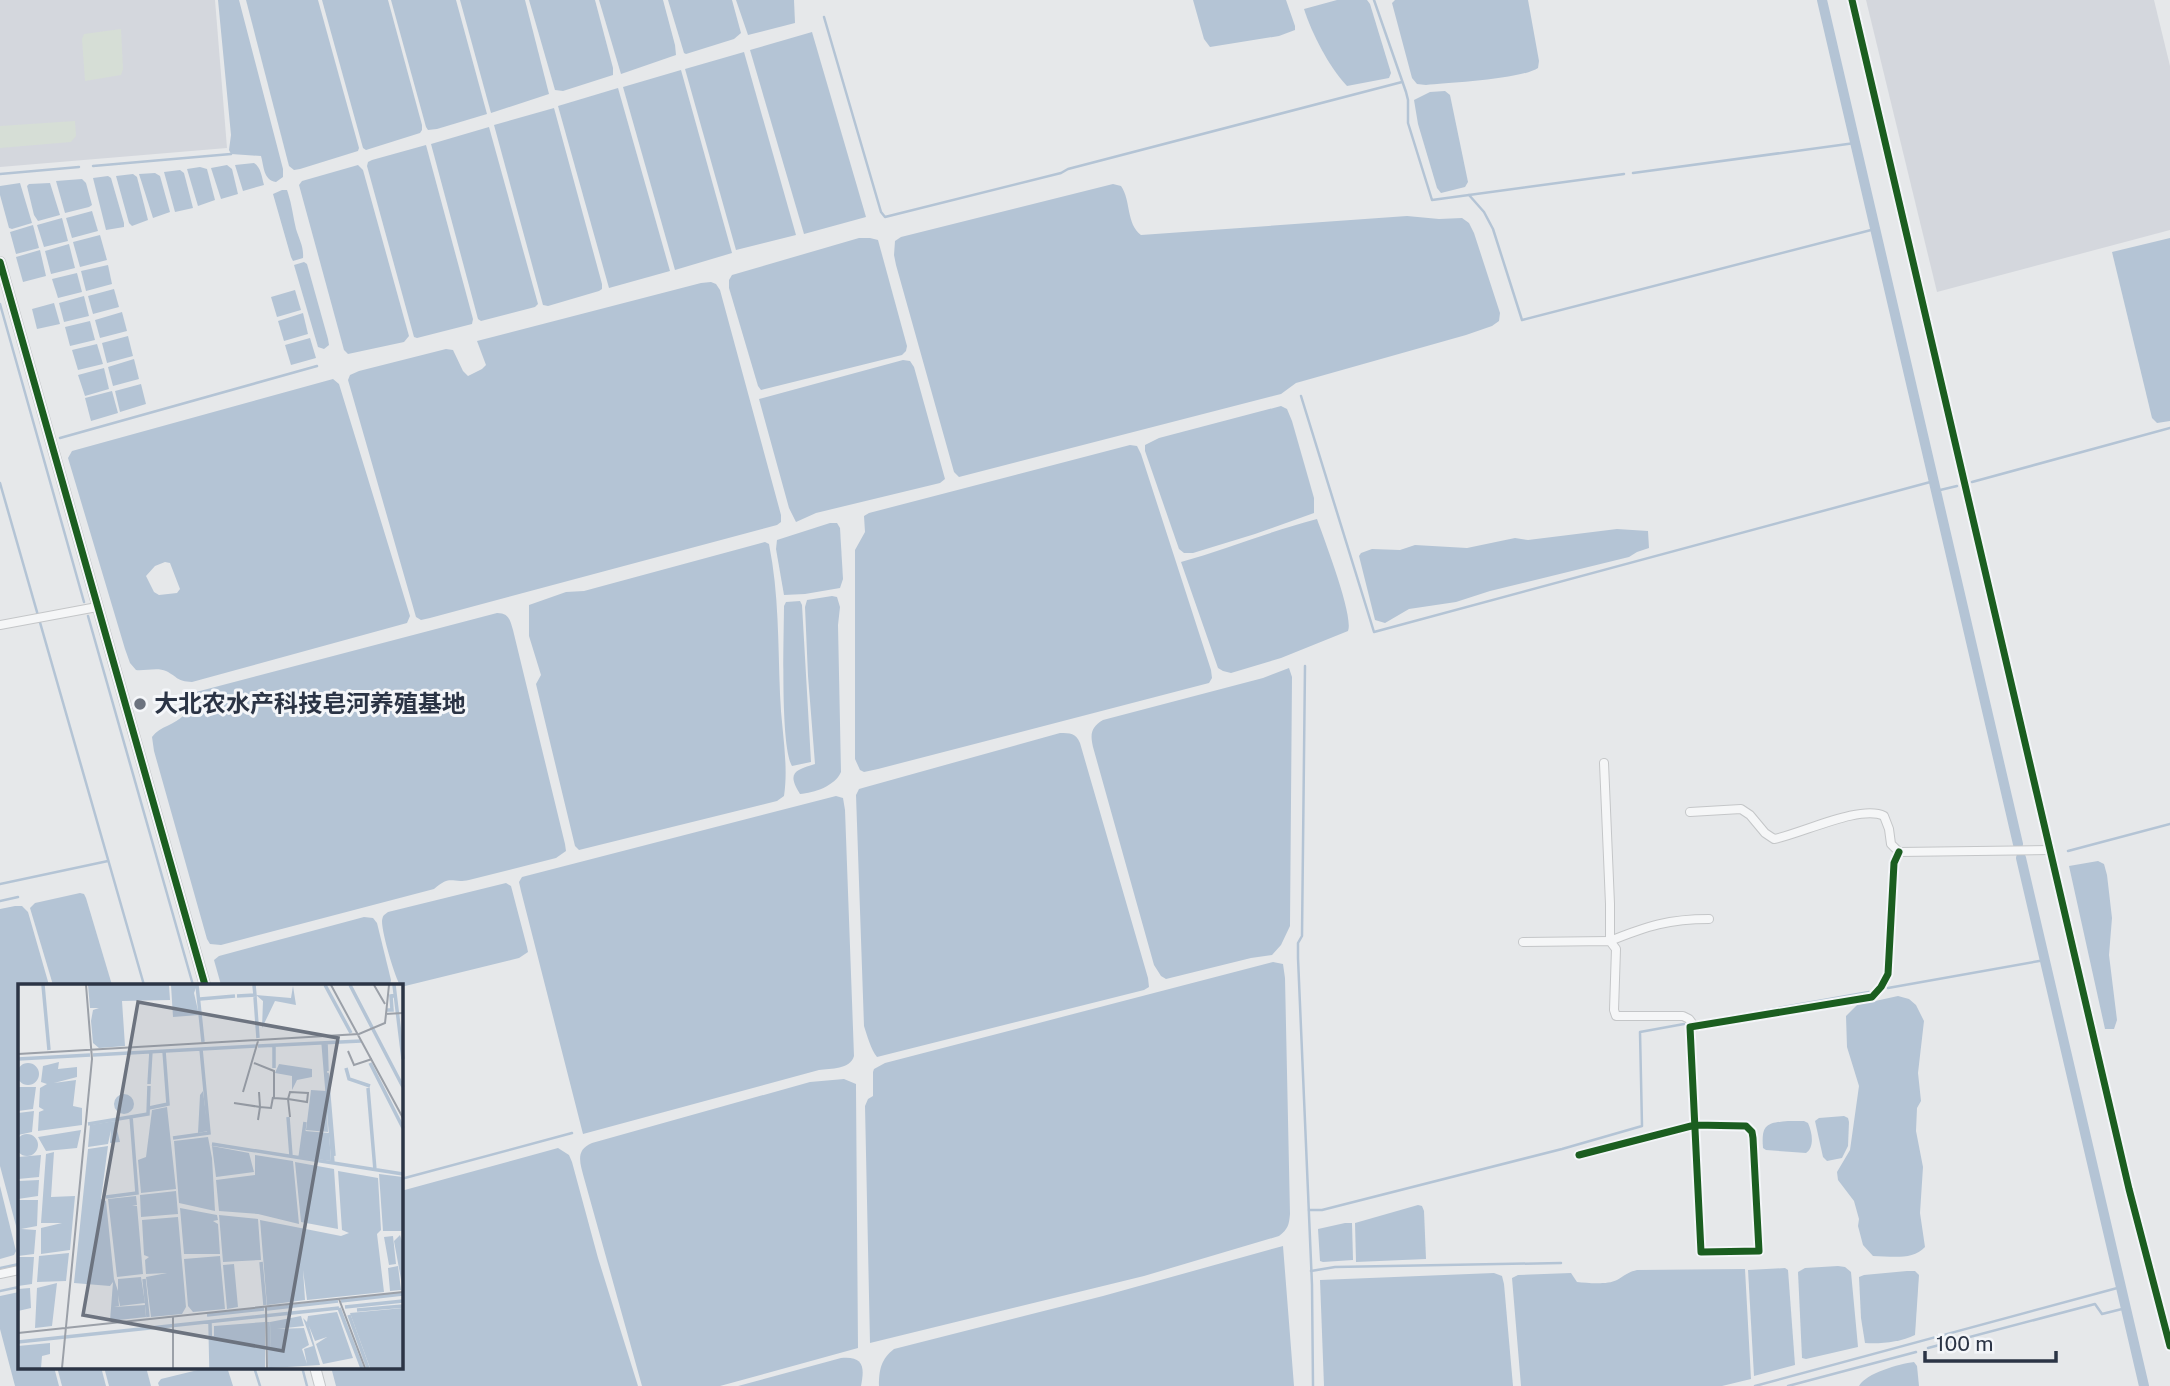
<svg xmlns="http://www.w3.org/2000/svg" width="2170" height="1386" font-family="'Public Sans','Noto Sans SC',sans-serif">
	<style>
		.built { fill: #d4d7dd }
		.green { fill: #d6ded6 }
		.water { fill: #b4c4d5; fill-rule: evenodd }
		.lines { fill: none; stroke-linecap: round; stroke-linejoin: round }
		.stream { stroke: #b4c4d5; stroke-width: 2.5 }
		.canal { stroke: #b4c4d5; stroke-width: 10 }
		.minor-casing { stroke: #c4c6c8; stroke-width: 10 }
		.tertiary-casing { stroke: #c4c6c8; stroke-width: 12 }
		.minor { stroke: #f5f6f7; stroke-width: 8 }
		.tertiary { stroke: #f5f6f7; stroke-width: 10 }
		.cycleway-casing { stroke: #f4f6f9; stroke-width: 11 }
		.cycleway { stroke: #1b5e20; stroke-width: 7 }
		.poi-dot { fill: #6c737f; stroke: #f4f6f9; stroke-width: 2.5 }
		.labels { text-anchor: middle; stroke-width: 6; stroke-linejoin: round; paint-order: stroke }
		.poi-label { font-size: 24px; font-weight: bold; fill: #2b3445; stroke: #f4f6f9; text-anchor: start }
		.inset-river { fill: none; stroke: #b4c4d5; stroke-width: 3.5 }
		.inset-road { fill: none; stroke: #9ba0a8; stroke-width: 2 }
		.view { fill: #6c737f; fill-opacity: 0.15; stroke: #6c737f; stroke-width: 3.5 }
		.inset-edge { fill: none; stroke: #2b3445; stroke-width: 3.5 }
	</style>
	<rect width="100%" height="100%" fill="#e6e8ea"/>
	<g class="built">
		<polygon points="0,0 215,0 227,148 0,167"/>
		<polygon points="1866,0 2154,0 2170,66 2170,230 1937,292"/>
	</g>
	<g class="green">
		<polygon points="121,29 123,69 121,75 85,81 82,39 84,34"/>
		<polygon points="75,121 76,136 71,142 0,148 0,126"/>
	</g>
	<g class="water">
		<path d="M218,0H239L283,169V177L276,182C263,180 264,166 261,156L231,154L229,150L231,135Z"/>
		<polygon points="246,0 318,0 359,148 358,151 300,169 294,170 289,166"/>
		<polygon points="322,0 388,0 422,125 422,130 420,133 366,150 363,148"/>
		<polygon points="391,0 456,0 487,114 437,129 428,130 426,127"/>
		<polygon points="460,0 525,0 549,94 491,113"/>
		<polygon points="529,0 595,0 613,68 613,75 563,91 555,90"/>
		<polygon points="599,0 663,0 675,45 676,55 621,74"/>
		<polygon points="668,0 732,0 741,33 734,39 686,54 684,53"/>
		<polygon points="736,0 794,0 795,23 748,35"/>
		<polygon points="1193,0 1286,0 1295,26 1295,30 1279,36 1210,47 1204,39"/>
		<path d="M1337,0H1367L1370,4L1391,73L1389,78L1347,86C1329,67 1312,34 1304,9Z"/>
		<path d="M1395,0H1528L1539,61L1538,68C1522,79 1448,83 1426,85L1417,84L1412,78L1392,3Z"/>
		<polygon points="812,32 866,217 804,234 750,50"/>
		<polygon points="744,52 796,235 736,250 685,69"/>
		<polygon points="681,70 732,253 675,270 623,87"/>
		<polygon points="618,88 670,271 609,288 558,106"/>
		<polygon points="1445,91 1450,95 1468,182 1465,187 1441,193 1437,188 1418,124 1414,100 1430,92"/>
		<polygon points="554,108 602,284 602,289 599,291 548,306 543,305 494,125"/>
		<polygon points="489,127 538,304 535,307 481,321 478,319 431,144"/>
		<polygon points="426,145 473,319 472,324 417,338 414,337 367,166 368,162 372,160"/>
		<path d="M254,163C261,167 262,178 264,185L243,191L235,165Z"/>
		<polygon points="227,165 232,169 238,194 221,199 211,168"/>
		<polygon points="358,165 363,170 409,336 404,342 348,354 344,350 299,185 302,181"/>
		<polygon points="200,167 207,169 215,200 198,206 187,169"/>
		<polygon points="180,170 184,173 193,208 175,212 164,172"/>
		<polygon points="155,173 160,176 170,212 153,218 139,174"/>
		<polygon points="133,174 137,177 148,220 132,226 129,223 116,176"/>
		<polygon points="108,176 111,178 124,223 124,227 106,230 93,178"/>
		<polygon points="82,179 86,183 92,205 89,207 65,213 56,181"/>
		<polygon points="20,183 32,223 12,229 9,228 0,195 0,186"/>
		<polygon points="50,183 60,215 38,221 34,215 27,186 29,184"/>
		<path d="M1113,184L1121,186C1131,200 1126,224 1141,235L1407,216L1439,219L1462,218L1469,223L1474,233L1500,313L1499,321L1492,326L1466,335L1296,383L1281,394L959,477L954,472L896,265L894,255L895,241L901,237Z"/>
		<path d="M282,190H287L288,193C292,205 293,217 296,229C299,239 304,247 303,258L293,261L291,257L273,194Z"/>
		<polygon points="92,211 98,231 72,238 66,218"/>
		<polygon points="62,218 68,241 44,247 37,225"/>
		<polygon points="33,225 39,248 16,254 10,232"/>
		<polygon points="100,235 107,260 80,267 73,242"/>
		<polygon points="859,238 870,238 878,240 907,346 906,351 902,355 761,390 758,386 729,288 729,280 732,275"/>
		<polygon points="2170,238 2170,421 2157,423 2152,418 2112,252"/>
		<polygon points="69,244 75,268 51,274 45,251"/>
		<polygon points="40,250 46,276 23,282 16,257"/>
		<polygon points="304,262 307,264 328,339 329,345 324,349 318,347 294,265"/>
		<polygon points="108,265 112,284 86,291 81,271"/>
		<polygon points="77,273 82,292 58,298 52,279"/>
		<polygon points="711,282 716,284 720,290 781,515 781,522 777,525 430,618 421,620 416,617 348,380 350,375 359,371 446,349 453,350 463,371 468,376 482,369 486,365 477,341 701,283"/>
		<polygon points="114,289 119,307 93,314 88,296"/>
		<polygon points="295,290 301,310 277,317 271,297"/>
		<polygon points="84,296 89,316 64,322 59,303"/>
		<polygon points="54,303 60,324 37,329 32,309"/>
		<polygon points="122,312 127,331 100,338 95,320"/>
		<polygon points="303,313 308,334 284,341 278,321"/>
		<polygon points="90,321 95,340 70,346 65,327"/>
		<polygon points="128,336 133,356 107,363 102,343"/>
		<polygon points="310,338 316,358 291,365 285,345"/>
		<polygon points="97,344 103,364 78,370 72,350"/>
		<polygon points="134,359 139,379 113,386 108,367"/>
		<polygon points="903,360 910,361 914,367 945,479 940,483 816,513 796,522 789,508 759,399"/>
		<polygon points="104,368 109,389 85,396 78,375"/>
		<path d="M333,379L339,384L410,616L407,623L192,682C176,681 178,677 166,671C158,667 145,671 136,670L130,663L125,649L68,458L72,451ZM165,562L170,563L180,589L177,593L159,595L154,592L146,576L155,566Z"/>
		<polygon points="141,384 146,404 120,412 115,391"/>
		<polygon points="112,391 118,413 91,421 85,398"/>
		<polygon points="1281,406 1287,409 1292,421 1314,498 1314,513 1255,534 1193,553 1184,553 1179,549 1145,451 1145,445 1159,438"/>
		<polygon points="1130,445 1137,446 1141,454 1211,670 1212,678 1209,683 878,769 864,772 860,770 855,759 855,550 865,532 864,516 869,513"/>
		<path d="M1317,519C1324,539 1354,616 1348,631L1281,658L1231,673L1223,671L1218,668L1181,562C1227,549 1271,531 1317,519Z"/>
		<polygon points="830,523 837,523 840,528 843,579 840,588 805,594 784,595 776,549 777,540"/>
		<polygon points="1617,529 1648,531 1649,548 1637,552 1629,557 1490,591 1456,602 1409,609 1385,623 1375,620 1359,556 1361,553 1372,549 1400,550 1415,545 1467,548 1515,538 1528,540"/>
		<path d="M765,542L769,544C779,594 778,643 780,694C781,728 789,763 784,796L777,801L579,850L575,846L536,684L541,675L529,636V605L566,592L584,591Z"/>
		<path d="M832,596L837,597L840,607L838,625L841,772C835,786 814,793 800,794C786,772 796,770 815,764L808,676L805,607L807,600Z"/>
		<path d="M800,601L802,605L811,762L792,766C780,746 784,636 784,606L786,602Z"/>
		<path d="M497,613C509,613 510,620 513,630L565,844L566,851L556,858L469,880C451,884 452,874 434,889L221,945L210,944L207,939L154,751L152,737C160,726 175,725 184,715L183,701L185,696L196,692Z"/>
		<path d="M1289,668L1292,677L1290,926L1281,945L1272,955L1251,958L1166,979L1161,976L1154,965L1093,747C1090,734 1091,727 1103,720L1263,678Z"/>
		<path d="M1060,733C1070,733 1076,733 1080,743L1148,978L1149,987L1144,990L877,1057C871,1050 867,1035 864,1026L856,795L859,789L866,787Z"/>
		<path d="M836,796L843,798L845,810L854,1056C850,1070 831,1068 819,1070L583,1134L521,891L519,882L522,877Z"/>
		<polygon points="2098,861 2104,864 2107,875 2112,918 2109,955 2117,1020 2114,1029 2105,1029 2069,866"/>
		<path d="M506,883L511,886L527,947L528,952L519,958L401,987C395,978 382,934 382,921C383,915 383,916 388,912Z"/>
		<polygon points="80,893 84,894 86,898 112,985 53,985 30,908 35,903"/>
		<polygon points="15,906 22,906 28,912 49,985 19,985 19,1237 0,1166 0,909"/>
		<polygon points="364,917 373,918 377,923 391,980 390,985 221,985 214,960 219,956"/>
		<path d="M1273,962L1283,964L1285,978L1290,1214C1289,1225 1288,1229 1279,1236L1144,1276L870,1343L865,1106L868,1099L873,1096V1072L874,1069L885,1063Z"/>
		<path d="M1898,996L1909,999L1916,1005L1924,1021L1918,1073L1921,1101L1917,1108L1916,1131L1923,1167L1920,1213L1925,1247C1912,1261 1890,1256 1873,1256L1863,1245L1858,1226L1859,1219L1854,1201L1838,1180L1837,1172L1850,1150L1859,1086L1847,1047L1846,1016L1857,1005Z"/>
		<path d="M844,1079L856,1084V1089L858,1348L720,1386H642L584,1178C580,1163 575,1150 592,1143L810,1082Z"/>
		<polygon points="1844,1116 1848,1118 1849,1122 1848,1146 1842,1158 1827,1161 1823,1157 1815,1121 1819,1118"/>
		<path d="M1788,1121H1804L1808,1123C1812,1132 1815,1147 1806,1153L1766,1150L1763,1148C1761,1124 1767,1123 1788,1121Z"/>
		<polygon points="558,1148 569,1155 572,1162 598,1258 638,1386 336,1386 331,1367 401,1367 401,1191"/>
		<polygon points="0,1186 16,1251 14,1255 0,1259"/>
		<polygon points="1418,1205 1422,1206 1424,1211 1426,1259 1356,1262 1355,1223"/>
		<polygon points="1345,1223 1352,1223 1353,1260 1323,1262 1320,1261 1318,1229"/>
		<path d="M1283,1246L1294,1386H879C879,1370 881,1359 894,1349L1103,1296Z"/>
		<polygon points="1838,1266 1845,1267 1851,1272 1858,1347 1806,1359 1802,1358 1798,1272 1805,1268"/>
		<polygon points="1785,1268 1788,1270 1795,1365 1754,1376 1748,1270"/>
		<path d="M1745,1269L1751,1379L1722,1386H1521L1512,1278L1518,1275L1571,1273L1577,1282C1588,1283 1607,1285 1617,1280C1624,1276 1628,1272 1637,1270Z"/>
		<path d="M1907,1271H1915L1919,1275L1915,1335C1901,1342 1881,1344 1865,1343L1861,1318L1859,1277L1864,1275Z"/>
		<polygon points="1494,1273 1502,1276 1504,1284 1513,1386 1324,1386 1320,1280"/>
		<polygon points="19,1292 19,1367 54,1367 59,1386 15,1386 0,1329 0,1296"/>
		<path d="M841,1358C863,1356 865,1366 861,1386H738Z"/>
		<path d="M1914,1362L1917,1366L1919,1386H1859C1866,1373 1899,1364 1914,1362Z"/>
		<polygon points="57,1367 101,1367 106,1386 62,1386"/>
		<polygon points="104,1367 146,1367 151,1386 109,1386"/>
		<polygon points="210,1367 227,1367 233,1386 159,1386 158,1383 161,1379"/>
	</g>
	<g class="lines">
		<g class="stream">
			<polyline points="1374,0 1406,92 1408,100 1408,123 1432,200 1624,174"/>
			<polyline points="824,17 881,212 885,217 1061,173 1068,169 1402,82"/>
			<polyline points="93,166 231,154"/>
			<polyline points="1633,173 1855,143"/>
			<polyline points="0,174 79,167"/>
			<polyline points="1469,195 1484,212 1493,229 1522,320 1875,229"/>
			<polyline points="0,304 84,602"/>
			<polyline points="1301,396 1374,632 1934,481"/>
			<polyline points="60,438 317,366"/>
			<polyline points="1972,482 2170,428"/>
			<polyline points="0,483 144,985"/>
			<polyline points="1936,491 1957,486"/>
			<polyline points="88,616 193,985"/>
			<polyline points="1305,666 1302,936 1298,943 1298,958 1312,1285 1313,1386"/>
			<polyline points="2068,851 2170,824"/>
			<polyline points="0,884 108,861"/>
			<polyline points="0,901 18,897"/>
			<polyline points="1888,988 2045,960"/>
			<polyline points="1727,1017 1869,992"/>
			<polyline points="401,1179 572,1133"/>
			<polyline points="1309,1210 1322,1210 1562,1149 1642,1126 1640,1032 1684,1024"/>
			<polyline points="0,1268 19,1264"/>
			<polyline points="1311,1271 1335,1267 1561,1263"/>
			<polyline points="0,1291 19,1287"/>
			<polyline points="1928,1348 2095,1304 2102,1314 2126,1308"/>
			<polyline points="254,1367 260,1386"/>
			<polyline points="302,1367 307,1386"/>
			<polyline points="1755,1386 2121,1287"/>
			<polyline points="1788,1386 1916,1352"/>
		</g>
		<g class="canal">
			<polyline points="1822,0 2018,844"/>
			<polyline points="2021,858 2144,1386"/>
		</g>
		<g class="minor-casing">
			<g id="minor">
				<polyline points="1852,0 2129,1189 2170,1346"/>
				<polyline points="0,625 97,607"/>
				<path d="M1604,763L1610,904V941C1647,926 1669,919 1709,919"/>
				<path d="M1690,812L1741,809L1750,815L1765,833L1774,839C1801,834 1861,804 1884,816L1889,829L1891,844L1899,852L2050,850"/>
				<polyline points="1523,942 1610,941 1616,949 1614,1010 1616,1016 1683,1016 1689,1019 1695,1027"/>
				<polyline points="1579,1155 1695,1125 1746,1126 1752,1132 1753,1138 1759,1251 1701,1252 1690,1027 1872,997 1881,987 1888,974 1894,863 1899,852"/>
				<polyline points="0,1274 19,1270"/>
			</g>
		</g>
		<g class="tertiary-casing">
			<g id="tertiary">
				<polyline points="0,262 205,985"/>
				<polyline points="315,1367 320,1386"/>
			</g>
		</g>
		<use href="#minor" class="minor"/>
		<use href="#tertiary" class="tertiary"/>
		<g class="cycleway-casing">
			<g id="cycleway">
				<polyline points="1852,0 2129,1189 2170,1346"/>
				<polyline points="0,262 205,985"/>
				<polyline points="1579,1155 1695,1125 1746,1126 1752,1132 1753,1138 1759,1251 1701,1252 1690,1027 1872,997 1881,987 1888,974 1894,863 1899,852"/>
			</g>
		</g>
		<use href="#cycleway" class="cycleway"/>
	</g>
	<circle class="poi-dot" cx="140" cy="704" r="7"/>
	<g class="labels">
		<g class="poi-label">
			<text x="154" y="712">大北农水产科技皂河养殖基地</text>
		</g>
	</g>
	<g transform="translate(18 984)">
		<rect width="385" height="385" fill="#e6e8ea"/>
		<path d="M70,1H151L152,16L104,17L107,62L81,64L75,59L73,37L75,26L81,24H72ZM153,1H179L176,9L181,31L155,33ZM275,2L278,21L257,17L244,44L245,17L238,11L273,14ZM41,78L40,85L59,83V93L36,99L58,96L55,122L64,124V141L20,147L21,128L26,126L21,123L22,104L29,100L23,98L25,82ZM-1 90a11 11 0 1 1 22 0a11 11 0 1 1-22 0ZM261,80L294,85V93L279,96L274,106V92L257,89ZM0,103H18L15,125L0,127ZM293,106L308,107L310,148L288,146ZM185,107L190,147L180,149L182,111ZM96 120a10 10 0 1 1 20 0a10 10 0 1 1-20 0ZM149,123L158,205L123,209L120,176L128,173L134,126ZM16,127L14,148L0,151V129ZM97,137L102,158L92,159L93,146L90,160L70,163L72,141ZM63,146L59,164L28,167L20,153ZM287,147L311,149L313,177L283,173ZM-2 161a11 11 0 1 1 22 0a11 11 0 1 1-22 0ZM190,153L194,174L197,227L161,219L156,157ZM90,162L83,215L88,217L96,295L100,307V295L123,293L127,319L102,322L100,311L101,322L96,323L127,321L128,333L92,337L95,298L92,302L56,299L70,165ZM194,162L231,169L236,188L198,193ZM36,168L33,213L57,212L52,266L23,270V244L44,239H23L28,170ZM23,171L21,193L0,195V173ZM237,171L275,177L281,240L240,230L201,227L198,196L237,191ZM277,178L316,185L320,245L283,238ZM320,187L360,194L363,246L359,250L366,308L289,316L285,286L287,316L249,321L242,236L323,252L331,249L324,246ZM361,190L385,193V247H365ZM21,196L20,212L0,215V197ZM158,207L160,230L123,233L122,211ZM118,212L119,221L114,222H119L125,290L99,293L90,215ZM0,216H20L19,242L3,245L18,246L16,270L0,272ZM162,224L199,231L200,236L195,237L200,240L202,270H166ZM201,231L240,235L243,276L205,278ZM160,233L168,323L164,330L133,333L128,293L149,289L128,290L127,276L131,273L126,271L124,236ZM382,251L385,260V306L376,257ZM375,252L378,280L371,281L366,253ZM51,269L48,297L19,298L21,272ZM202,272L207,325L175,328L170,322L166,275ZM0,273H16L14,300L0,302ZM216,280L220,323L209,325L205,281ZM380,282L383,306L372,307L370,284ZM39,299L34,342L17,344L19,304ZM12,304L13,324L0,327V305ZM385,324V384H352L332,329ZM319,328L335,374L305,380L298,360L309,353L297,357L291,342L302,381L253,384L252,338L283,332L286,342L259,345L286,344L291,361L284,365L289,380L286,365L295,362L285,334L289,338L290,332ZM247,338V384H196V342ZM32,359V370L24,372L23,384H0V362Z" fill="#b4c4d5"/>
		<path class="inset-river" d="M25,1L31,66M179,1L185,58M307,1L333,49M332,1L385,103M376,1L385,75M219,12L237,11L236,1M237,13L240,54M182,15L217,12M369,26H374L373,12L378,11M305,58L315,179M308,58L309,87M256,61V84M240,62L343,57M75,71L238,62M0,75L72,71M352,79L385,144M328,84L331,95L352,102M309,89L316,172M131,100L133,67M350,104L357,186M131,124L150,120L146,67M270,133L273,172M70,140L130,130L131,102M155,154L191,149L183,65M194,160L385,190M282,174L287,138M88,213L119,209L113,132M243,278L247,321M126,295L130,333M323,317L385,310M327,323L385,317M321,324L344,384M249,325L320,317M339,326L385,322M189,331L246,325M331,331L350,384M250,338L252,384M192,339L193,384M0,358L321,324M195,384V352"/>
		<path class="inset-road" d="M313,1L385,134M356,1L367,20M371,1L368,30L385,29M330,67L336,81L354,75M0,70L341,50L367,39L368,30M236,79L256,87V114L270,115L289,118L290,109L272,108L270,115L272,133M225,108L240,57M216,119L242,123L241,108M240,136L242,123L253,124L255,113M321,315L347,384M248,323L249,384M155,333V384M0,349L385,308M44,384L74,75L68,1"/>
		<path class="view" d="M120,18L320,54L265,367L65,331Z"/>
		<rect width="385" height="385" class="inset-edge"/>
	</g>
	<path d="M1925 1351v10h131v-10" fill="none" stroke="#2b3445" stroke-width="3.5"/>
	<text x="1936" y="1351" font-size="21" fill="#2b3445" stroke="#f4f6f9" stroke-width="5" paint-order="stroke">100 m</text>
</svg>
